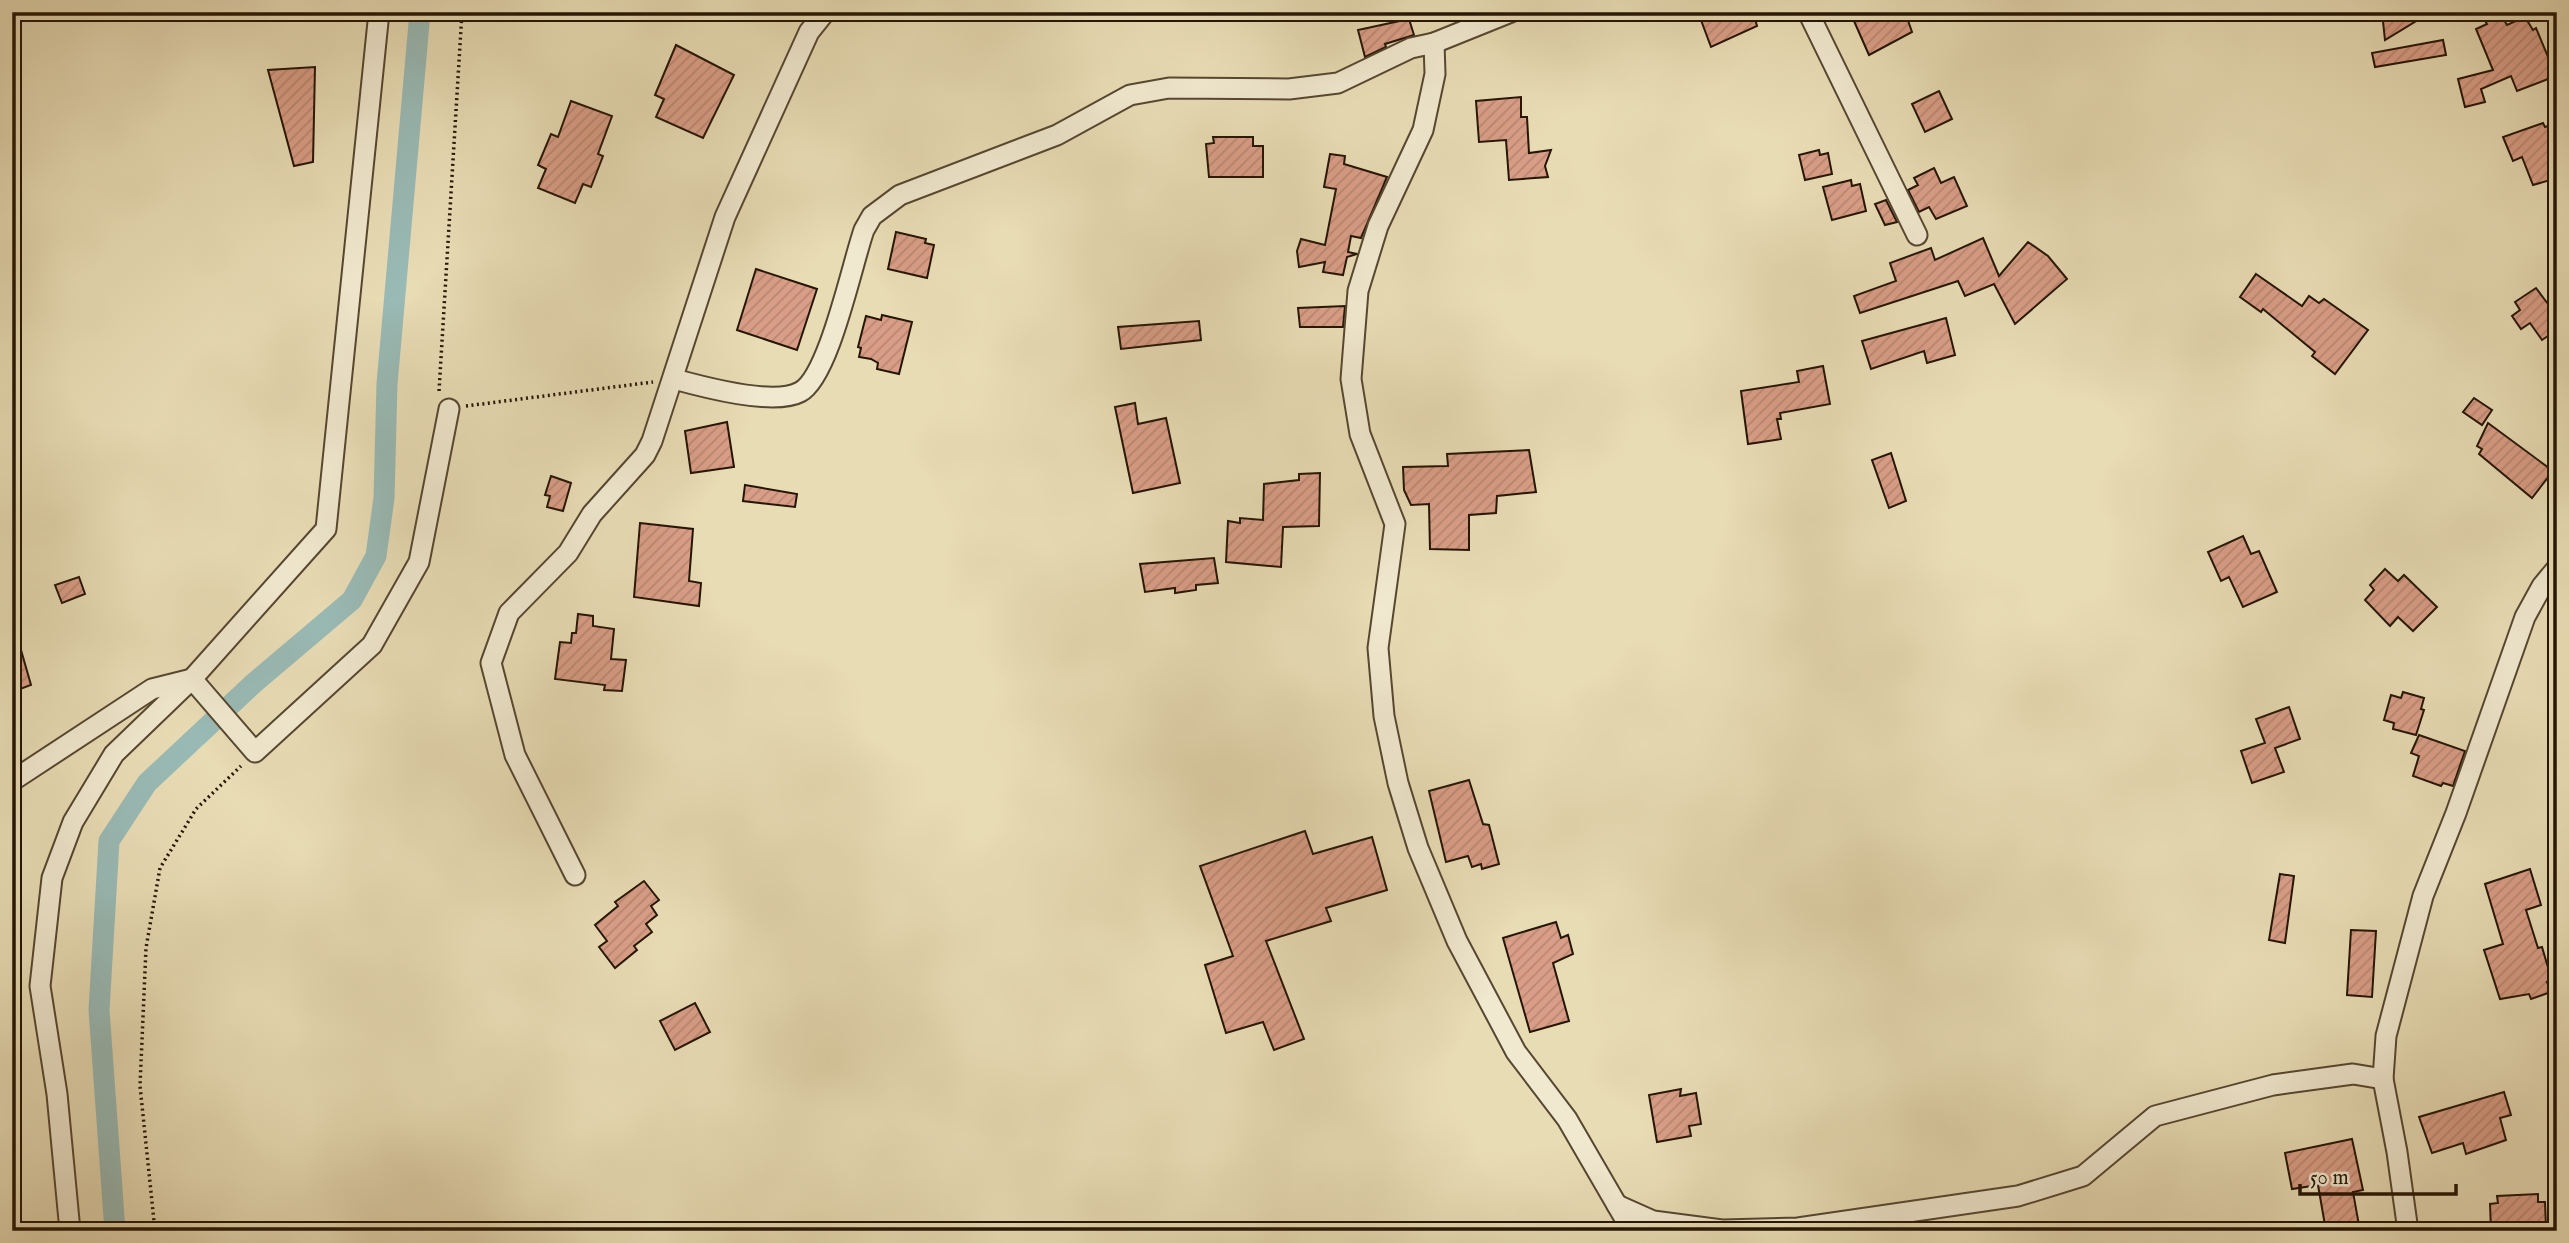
<svg xmlns="http://www.w3.org/2000/svg" width="2569" height="1243" font-family="'IM FELL English',serif">
	<style>
		.lines { fill: none; stroke-linecap: round; stroke-linejoin: round }
		.canal { stroke: #99bab5; stroke-width: 21 }
		.building { fill: url(#building-hatch); stroke: #251504; stroke-width: 2 }
		.street-casing { stroke: #564730; stroke-width: 23 }
		.path { stroke: #251504; stroke-width: 3.5; stroke-dasharray: 2 3.5; stroke-linecap: butt }
		.street { stroke: #f0e8cf; stroke-width: 19 }
	</style>
	<defs>
		<pattern id="building-hatch" width="6" height="6" patternUnits="userSpaceOnUse" patternTransform="scale(1.75)"><rect width="6" height="6" fill="#d99e87"/><path d="M-1 1l2-2M0 6l6-6M5 7l2-2" fill="none" stroke="#ba8773"/></pattern>
	</defs>
	<rect width="100%" height="100%" fill="#e8dcb5"/>
	<filter id="stains"><feTurbulence type="fractalNoise" baseFrequency=".00286" numOctaves="4"/><feColorMatrix values="0 0 0 0 .2 0 0 0 0 .09 0 0 0 0 .02 0 0 0 .5 -.17"/></filter>
	<radialGradient id="worn" r=".72"><stop offset=".6" stop-color="#630" stop-opacity="0"/><stop offset="1" stop-color="#630" stop-opacity=".3"/></radialGradient>
	<g class="lines">
		<polyline class="canal" points="115,1231 99,1010 109,841 147,783 254,683 352,600 376,556 384,498 387,384 420,12"/>
	</g>
	<g class="building">
		<polygon points="1698,12 1753,12 1757,26 1711,47"/>
		<polygon points="1850,12 1905,12 1912,32 1869,55"/>
		<polygon points="2382,12 2431,12 2385,40"/>
		<polygon points="2500,13 2507,25 2525,17 2533,30 2536,28 2556,76 2517,91 2511,76 2481,89 2485,102 2465,107 2458,79 2493,70 2476,29 2487,24 2484,19"/>
		<polygon points="1409,19 1414,35 1385,44 1386,47 1365,57 1358,30"/>
		<polygon points="2443,40 2446,55 2375,67 2372,53"/>
		<polygon points="676,45 734,75 703,138 656,117 664,99 655,95"/>
		<polygon points="315,67 313,162 294,166 268,70"/>
		<polygon points="1939,91 1952,119 1925,132 1912,104"/>
		<polygon points="1521,97 1521,117 1527,117 1529,153 1551,150 1545,166 1548,177 1509,180 1506,140 1479,142 1476,101"/>
		<polygon points="571,101 612,116 598,154 603,156 591,187 583,184 575,203 538,188 546,169 538,165 551,134 558,137"/>
		<polygon points="2543,123 2545,127 2557,123 2557,178 2533,185 2522,157 2513,161 2503,137"/>
		<polygon points="1213,137 1253,137 1253,146 1263,146 1263,177 1209,177 1206,144 1214,143"/>
		<polygon points="1819,150 1820,155 1828,153 1832,174 1805,180 1799,155"/>
		<polygon points="1330,154 1345,156 1344,164 1387,177 1361,238 1351,236 1348,252 1357,254 1347,257 1343,275 1323,272 1325,262 1299,267 1297,251 1301,239 1325,245 1336,189 1324,187"/>
		<polygon points="1934,168 1941,183 1954,177 1967,206 1936,219 1929,207 1919,212 1908,190 1918,185 1914,178"/>
		<polygon points="1851,180 1852,186 1860,184 1866,211 1832,220 1823,187"/>
		<polygon points="1886,200 1897,222 1885,225 1875,204"/>
		<polygon points="896,232 926,239 925,243 934,245 927,278 888,269"/>
		<polygon points="1983,238 1999,276 2028,242 2048,256 2067,279 2015,324 1994,284 1965,296 1958,281 1860,313 1854,296 1896,281 1890,263 1931,248 1935,260"/>
		<polygon points="756,269 817,289 797,350 737,330"/>
		<polygon points="2256,274 2302,306 2309,296 2319,303 2324,299 2368,330 2335,374 2312,356 2315,352 2263,309 2261,312 2240,297"/>
		<polygon points="2536,288 2548,304 2557,298 2557,330 2542,340 2530,323 2521,329 2512,316 2520,310 2515,302"/>
		<polygon points="1345,306 1343,327 1300,327 1298,308"/>
		<polygon points="882,315 912,322 899,374 877,369 878,363 871,359 859,357 861,348 858,347 866,316 881,320"/>
		<polygon points="1946,318 1955,355 1927,363 1924,351 1871,369 1862,341"/>
		<polygon points="1199,321 1201,340 1121,349 1118,327"/>
		<polygon points="1823,366 1830,404 1780,413 1781,419 1777,419 1781,439 1748,444 1741,391 1799,382 1797,371"/>
		<polygon points="2474,398 2492,410 2482,425 2463,412"/>
		<polygon points="1135,403 1138,424 1166,418 1180,483 1133,493 1115,407"/>
		<polygon points="727,422 734,467 691,473 685,431"/>
		<polygon points="2488,423 2553,471 2532,498 2479,454 2482,449 2477,446"/>
		<polygon points="1529,450 1536,492 1497,496 1496,513 1469,515 1469,550 1430,549 1429,504 1411,505 1404,490 1403,467 1448,466 1447,454"/>
		<polygon points="1891,453 1906,501 1889,508 1872,460"/>
		<polygon points="1320,473 1319,526 1283,527 1281,567 1226,562 1228,521 1240,523 1240,518 1263,520 1264,484 1299,480 1299,474"/>
		<polygon points="551,476 571,483 563,511 547,507 550,496 545,495"/>
		<polygon points="745,485 797,494 795,507 743,501"/>
		<polygon points="640,523 693,529 689,581 701,583 699,606 634,597"/>
		<polygon points="2243,536 2251,554 2259,551 2277,592 2243,607 2229,577 2221,581 2208,552"/>
		<polygon points="1214,558 1218,583 1196,585 1196,590 1175,593 1175,588 1145,592 1140,564"/>
		<polygon points="2385,569 2398,581 2404,575 2437,607 2413,631 2398,617 2390,626 2365,600 2374,590 2370,585"/>
		<polygon points="79,577 85,594 62,603 55,585"/>
		<polygon points="578,614 593,616 593,626 614,629 611,659 626,660 622,691 604,690 605,685 555,679 560,642 571,643 572,633 576,633"/>
		<polygon points="12,636 17,636 31,685 12,692"/>
		<polygon points="2403,692 2424,698 2421,709 2424,710 2416,735 2393,729 2394,723 2384,720 2391,695 2401,698"/>
		<polygon points="2289,707 2300,739 2275,748 2284,772 2252,783 2241,751 2265,743 2256,719"/>
		<polygon points="2419,735 2465,751 2453,786 2443,783 2441,786 2413,776 2419,756 2411,753"/>
		<polygon points="1469,780 1483,824 1489,825 1499,864 1482,869 1481,864 1472,867 1468,856 1446,862 1429,791"/>
		<polygon points="1305,831 1313,854 1372,837 1387,890 1326,908 1331,921 1266,941 1304,1039 1274,1050 1263,1022 1226,1033 1205,965 1233,956 1200,866"/>
		<polygon points="2530,869 2541,905 2526,910 2538,948 2542,947 2552,981 2547,982 2551,992 2531,999 2529,994 2500,999 2484,950 2503,944 2485,884"/>
		<polygon points="2280,874 2294,876 2285,943 2269,940"/>
		<polygon points="644,881 659,900 651,906 657,915 646,924 652,932 634,946 637,950 615,968 599,947 607,941 595,925 618,906 615,902"/>
		<polygon points="1556,922 1561,938 1568,935 1573,954 1553,963 1569,1021 1530,1032 1503,938"/>
		<polygon points="2351,930 2376,931 2372,997 2347,995"/>
		<polygon points="695,1003 710,1032 675,1050 660,1021"/>
		<polygon points="1681,1089 1680,1096 1696,1093 1701,1124 1689,1126 1691,1136 1657,1142 1649,1095"/>
		<polygon points="2504,1092 2511,1115 2500,1118 2506,1140 2466,1154 2463,1143 2432,1153 2419,1117"/>
		<polygon points="2352,1139 2363,1190 2353,1192 2360,1231 2326,1231 2318,1185 2292,1189 2285,1153"/>
		<polygon points="2538,1194 2538,1202 2545,1202 2546,1228 2491,1230 2490,1204 2498,1203 2497,1196"/>
	</g>
	<g class="lines">
		<g class="street-casing">
			<g id="street">
				<polyline points="1808,12 1917,235"/>
				<polyline points="1434,43 1435,74 1423,130 1378,226 1358,291 1351,379 1360,434 1395,524 1378,648 1384,716 1398,783 1418,848 1457,941 1516,1052 1567,1119 1632,1231"/>
				<path d="M674,379C703,387 774,406 800,392C829,377 852,264 864,230L872,216L900,195L1057,135L1130,95L1169,88L1289,89L1338,83L1411,48L1434,43L1511,12"/>
				<polyline points="12,781 152,689 192,679 255,752 372,645 419,562 449,409"/>
				<polyline points="575,875 515,755 491,663 509,613 568,553 592,514 645,455 652,441 725,217 809,32 825,12"/>
				<polyline points="1617,1205 1653,1221 1722,1230 1798,1228 2018,1196 2083,1176 2155,1116 2273,1085 2353,1074 2383,1079"/>
				<polyline points="70,1231 57,1094 40,986 52,878 73,822 114,754 192,679 326,529 379,12"/>
				<polyline points="2408,1231 2397,1152 2383,1079 2386,1036 2423,896 2456,813 2525,617 2542,586 2557,568"/>
			</g>
		</g>
		<g class="path">
			<polyline points="439,391 462,12"/>
			<polyline points="466,406 653,382"/>
			<polyline points="155,1231 140,1086 146,948 160,868 196,809 241,766"/>
		</g>
		<use href="#street" class="street"/>
	</g>
	<rect width="2569" height="1243" fill="none" stroke="#e8dcb5" stroke-width="42"/>
	<rect x="14" y="14" width="2541" height="1215" fill="none" stroke="#251504" stroke-width="3.5"/>
	<rect x="21" y="21" width="2527" height="1201" fill="none" stroke="#251504" stroke-width="2"/>
	<path d="M2300 1184v10h156v-10" fill="none" stroke="#251504" stroke-width="3.5"/>
	<text x="2310" y="1184" font-size="21" fill="#251504" stroke="#f0e8cf" stroke-width="5" paint-order="stroke">50 m</text>
	<rect width="100%" height="100%" filter="url(#stains)"/>
	<rect width="100%" height="100%" fill="url(#worn)"/>
</svg>
